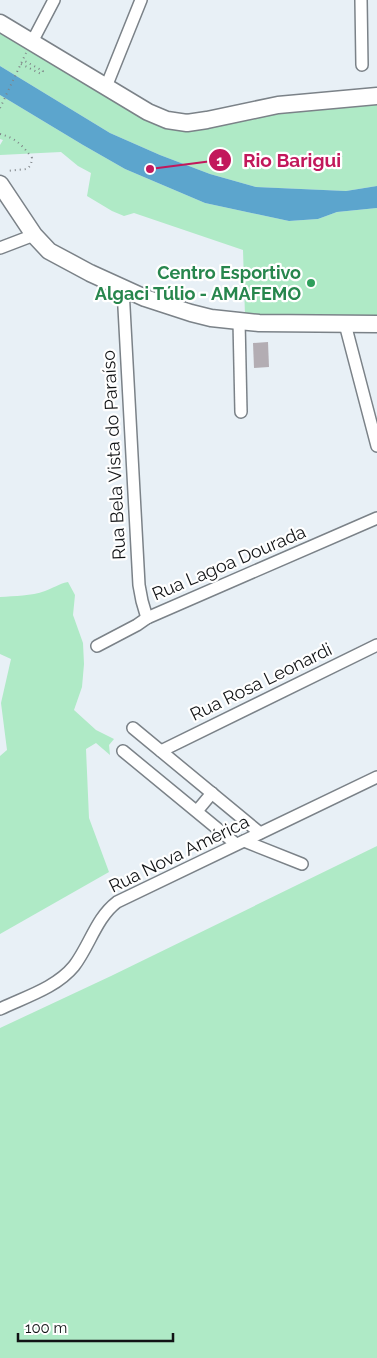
<svg xmlns="http://www.w3.org/2000/svg" width="377" height="1358" font-family="Raleway,sans-serif">
	<style>
		.green { fill: #afeac6 }
		.water { fill: #5ca5cd }
		.building { fill: #b3adb3 }
		.lines { fill: none; stroke-linecap: round; stroke-linejoin: round }
		.street-casing { stroke: #7b8288; stroke-width: 14 }
		.secondary-casing { stroke: #7b8288; stroke-width: 19 }
		.path { stroke: #7e8387; stroke-width: 2; stroke-dasharray: 1 4; stroke-linecap: butt }
		.street { stroke: #fff; stroke-width: 11 }
		.secondary { stroke: #fff; stroke-width: 16 }
		.leisure-dot { fill: #2e9e5b; stroke: #fff; stroke-width: 2 }
		.labels { text-anchor: middle; stroke-width: 4.5; stroke-linejoin: round; paint-order: stroke }
		.leisure-label { font-size: 18px; font-weight: bold; fill: #27864d; stroke: #fff; text-anchor: end }
		.street-label { font-size: 18px; fill: #111315; stroke: #fff }
		.leader { fill: none; stroke: #c2185b; stroke-width: 2 }
		.callout-dot { fill: #c2185b; stroke: #fff; stroke-width: 2 }
		.mark-label { font-size: 15px; text-anchor: middle; font-weight: bold; fill: #fff }
		.callout-label { font-size: 19px; text-anchor: middle; font-weight: bold; fill: #c2185b; stroke: #fff; stroke-width: 4.5; stroke-linejoin: round; paint-order: stroke }
	</style>
	<rect width="100%" height="100%" fill="#e8f0f6"/>
	<g class="green">
		<polygon points="0,29 160,124 278,108 377,97 377,186 346,191 256,187 210,174 160,155 110,133 0,66"/>
		<polygon points="0,95 83,145 125,169 205,203 289,221 318,219 337,212 377,208 377,315 245,316 243,250 134,213 124,216 112,211 87,196 91,173 78,166 61,152 0,155 0,145 3,140 0,139"/>
		<path d="M68,582L75,595L73,615L83,643L84,664L82,687L74,710L96,730L114,739L109,745L110,755L96,743L86,749L89,818L109,872L0,934V756L7,750L1,703L11,659L0,654V597C15,596 31,596 45,591C54,588 58,584 68,582Z"/>
		<polygon points="377,846 377,1358 0,1358 0,1028 111,976"/>
	</g>
	<polygon class="water" points="0,66 110,133 160,155 210,174 256,187 346,191 377,186 377,208 337,212 318,219 289,221 205,203 125,169 83,145 0,95"/>
	<polygon class="building" points="268,342 269,367 254,368 253,343"/>
	<g class="lines">
		<g class="street-casing">
			<g id="street">
				<polyline points="361,0 362,65"/>
				<polyline points="32,42 54,0"/>
				<polyline points="106,87 141,0"/>
				<polyline points="0,248 34,235"/>
				<polyline points="123,289 139,585 142,601 147,618"/>
				<polyline points="239,321 241,412"/>
				<polyline points="345,324 377,446"/>
				<polyline points="97,646 137,625 147,618 377,518"/>
				<polyline points="133,728 260,833"/>
				<polyline points="123,751 236,844"/>
				<polyline points="161,751 377,645"/>
				<polyline points="197,811 212,793"/>
				<polyline points="244,841 302,864"/>
				<path d="M0,1009C25,997 56,988 74,966C90,945 96,918 117,902L377,777"/>
			</g>
		</g>
		<g class="secondary-casing">
			<g id="secondary">
				<polyline points="0,23 148,112 167,120 187,123 207,120 278,105 377,96"/>
				<polyline points="0,184 34,235 49,251 90,273 145,298 191,313 211,318 239,321 259,323 377,324"/>
			</g>
		</g>
		<g class="path">
			<polyline points="21,64 41,74 43,71 23,60"/>
			<polyline points="0,108 26,53"/>
			<path d="M0,134C16,138 23,146 32,158L31,165L27,169L6,171"/>
		</g>
		<use href="#street" class="street"/>
		<use href="#secondary" class="secondary"/>
	</g>
	<circle class="leisure-dot" cx="311" cy="283" r="5"/>
	<g class="labels">
		<g class="leisure-label">
			<text x="301" y="279">Centro Esportivo<tspan x="301" dy="21">Algaci Túlio - AMAFEMO</tspan></text>
		</g>
		<g class="street-label">
			<text transform="translate(114 455) rotate(-93)" y="6">Rua Bela Vista do Paraíso</text>
			<text transform="translate(229 563) rotate(-23)" y="6">Rua Lagoa Dourada</text>
			<text transform="translate(261 682) rotate(-26)" y="6">Rua Rosa Leonardi</text>
			<text transform="translate(179 854) rotate(-26)" y="6">Rua Nova América</text>
		</g>
	</g>
	<path class="leader" d="M150 169L220 160"/>
	<g class="callout-dot">
		<circle cx="150" cy="169" r="5"/>
		<circle cx="220" cy="160" r="12"/>
	</g>
	<g class="mark-label">
		<text x="220" y="166">1</text>
	</g>
	<g class="callout-label">
		<text x="292" y="167">Rio Barigui</text>
	</g>
	<path d="M18 1333v8h155v-8" fill="none" stroke="#111315" stroke-width="2.5"/>
	<text x="25" y="1333" font-size="15" fill="#111315" stroke="#ffffff" stroke-width="4" paint-order="stroke">100 m</text>
</svg>
